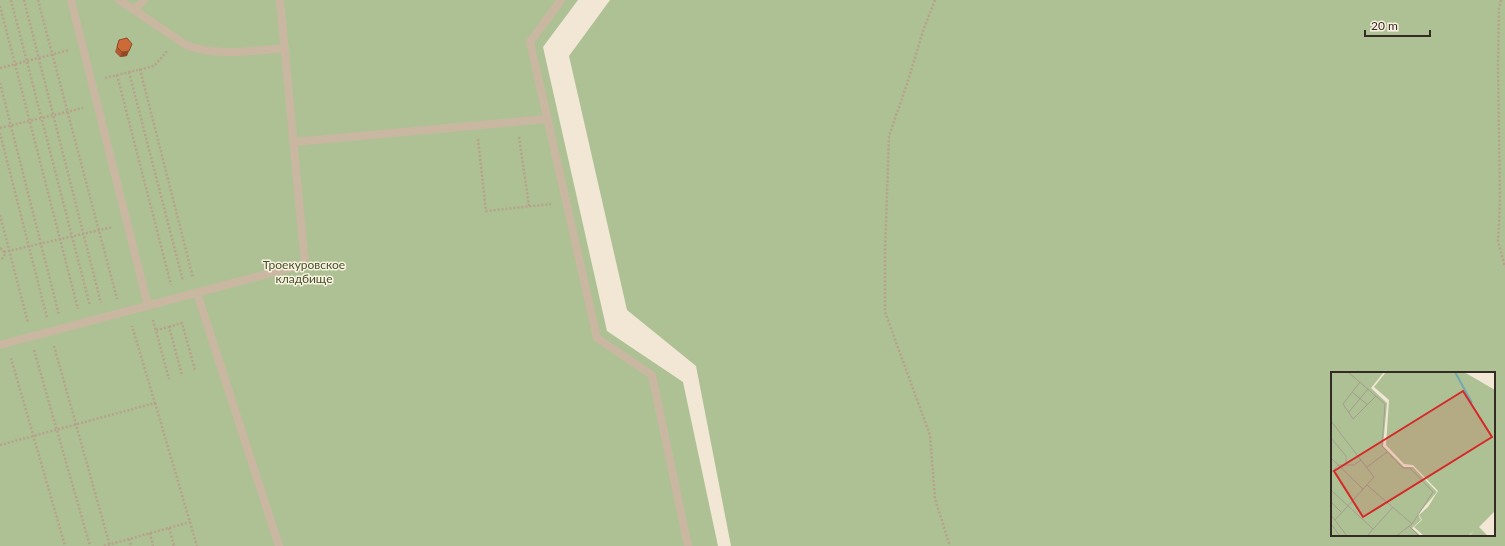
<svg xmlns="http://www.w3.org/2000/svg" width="1505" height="546" font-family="Lato,sans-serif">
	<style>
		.green { fill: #aec195; fill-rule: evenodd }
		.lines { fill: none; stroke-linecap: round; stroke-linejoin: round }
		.path { stroke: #b6a18b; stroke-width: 2.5; stroke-dasharray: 2 2; stroke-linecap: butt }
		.service { stroke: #cab7a1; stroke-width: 8 }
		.wall { fill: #af5b30 }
		.shaded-wall { fill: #8f4a27 }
		.building { fill: #cc6a38; stroke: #8f4a27 }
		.labels { text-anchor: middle; stroke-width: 3; stroke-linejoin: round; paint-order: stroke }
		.park-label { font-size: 12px; fill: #3f5327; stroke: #faf1e1 }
		.inset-river { fill: none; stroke: #73a8b0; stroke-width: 2 }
		.inset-road { fill: none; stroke: #a69c8e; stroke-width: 1 }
		.view { fill: #d62828; fill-opacity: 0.15; stroke: #d62828; stroke-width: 2 }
		.inset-edge { fill: none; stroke: #342b24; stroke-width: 2 }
	</style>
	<rect width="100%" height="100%" fill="#f2e7d5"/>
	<g class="green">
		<polygon points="0,0 578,0 543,47 607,331 683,382 718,546 0,546"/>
		<path d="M610,0H1505V546H731L696,366L627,310L569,56ZM1332,373H1494V535H1332Z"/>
	</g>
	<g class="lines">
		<g class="path">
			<polyline points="11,0 90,306"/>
			<polyline points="24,0 101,303"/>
			<polyline points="38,0 117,299"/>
			<polyline points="935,0 923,31 907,84 889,136 885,252 885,312 930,435 935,499 950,546"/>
			<polyline points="1501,0 1499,8 1498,68 1500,202 1498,241 1505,267"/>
			<polyline points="0,6 78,309"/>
			<polyline points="0,68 69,50"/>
			<polyline points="140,69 193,278"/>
			<polyline points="129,72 183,281"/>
			<polyline points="117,75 171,285"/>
			<polyline points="105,78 154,66 168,50"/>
			<polyline points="0,83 59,315"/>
			<polyline points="0,128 83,108"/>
			<polyline points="0,133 47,318"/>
			<polyline points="519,137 529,206"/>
			<polyline points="478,139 486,211 551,204"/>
			<polyline points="0,215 28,323"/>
			<path d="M0,248C6,251 6,257 0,260"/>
			<polyline points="4,252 113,227"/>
			<polyline points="153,320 169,379"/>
			<polyline points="169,327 182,323 195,370"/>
			<polyline points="156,330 169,327 182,375"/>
			<polyline points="54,346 110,546"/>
			<polyline points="34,350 90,546"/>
			<polyline points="11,358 65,546"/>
			<polyline points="155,403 197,546"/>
			<polyline points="0,445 155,403 132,326"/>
			<polyline points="169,528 174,546"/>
			<polyline points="150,533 153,546"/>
			<polyline points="129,539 131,546"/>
			<polyline points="104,546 190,522"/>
		</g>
		<g class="service">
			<polyline points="71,0 148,306"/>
			<path d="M119,0L186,45C217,57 252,51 285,48"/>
			<polyline points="561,0 530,42 597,338 652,375 688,546"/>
			<polyline points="134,10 144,0"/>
			<polyline points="294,142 547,119"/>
			<polyline points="197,293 279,546"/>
			<polyline points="0,345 305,264 280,0"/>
		</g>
	</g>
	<polygon class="wall" points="119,40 127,56 120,57 115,52"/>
	<polygon class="shaded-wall" points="129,51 127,56 120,57 122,52"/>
	<polygon class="building" points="127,38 132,44 129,51 122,52 117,47 119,40"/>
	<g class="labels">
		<g class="park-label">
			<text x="304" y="269">Троекуровское<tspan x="304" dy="14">кладбище</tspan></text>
		</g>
	</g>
	<g transform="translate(1331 372)">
		<rect width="164" height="164" fill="#f2e7d5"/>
		<path d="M0,0H53L40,16L56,31L52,74L73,95H82L106,120L87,142L90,148L81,156L90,164H0ZM55,0H133L164,18V139L148,155L157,164H138L143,159L137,164H93L83,155L91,148L88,143L97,135L107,119L82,93L73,92L55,73L58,28L43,15Z" fill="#aec195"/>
		<path class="inset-river" d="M124,0L141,31"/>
		<path class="inset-road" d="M17,0L54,32L51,74L72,96H79L102,120L81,152M29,10L12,32L22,47L45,24M21,20L37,33M17,41L37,17M0,49L43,105L4,148M0,66L15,84V92M0,86L32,117M36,95L56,80M0,101L7,93H23L30,88M36,113L81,152L65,164M0,118L42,157M0,130L11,141M0,143L16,164M0,152L9,164M78,154L88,164M36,164L62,135"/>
		<path class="view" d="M132,19L161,65L32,145L3,99Z"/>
		<rect width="164" height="164" class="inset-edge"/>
	</g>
	<path d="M1365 30v6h65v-6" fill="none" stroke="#342b24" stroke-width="2"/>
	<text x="1371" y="30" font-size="12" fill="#342b24" stroke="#faf1e1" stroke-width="3" paint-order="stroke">20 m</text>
</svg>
